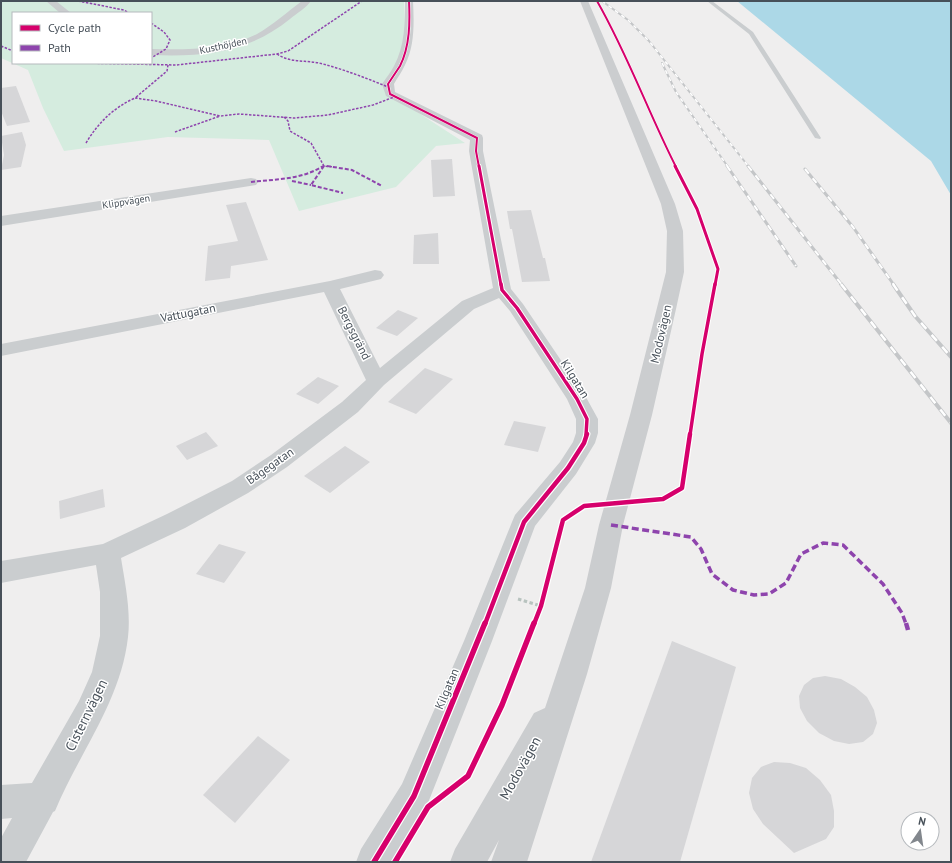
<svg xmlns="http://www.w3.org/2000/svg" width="952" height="863" font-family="'PT Sans',sans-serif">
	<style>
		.green { fill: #d5ecdf; fill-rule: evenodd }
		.water { fill: #acd8e7 }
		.building { fill: #d6d6d8 }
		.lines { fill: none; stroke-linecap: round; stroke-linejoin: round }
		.path { stroke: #b8c3bf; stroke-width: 3; stroke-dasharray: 3.5 2.5; stroke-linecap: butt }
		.service { fill: #cacdcf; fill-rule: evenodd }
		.minor { fill: #cacdcf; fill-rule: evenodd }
		.secondary { fill: #cbcdcf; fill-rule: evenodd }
		.rail-far2-casing { stroke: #c4c6c8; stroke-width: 2 }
		.rail-far1-casing { stroke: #c4c6c8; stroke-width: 3 }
		.rail-casing { stroke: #c4c6c8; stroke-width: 4 }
		.rail-far2 { stroke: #fff; stroke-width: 1.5; stroke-dasharray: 4; stroke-linecap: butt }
		.rail-far1 { stroke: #fff; stroke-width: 2; stroke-dasharray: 6; stroke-linecap: butt }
		.rail { stroke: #fff; stroke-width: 2.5; stroke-dasharray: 8; stroke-linecap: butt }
		.quiet-far3 { stroke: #8e44ad; stroke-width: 1.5; stroke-dasharray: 2.5 1.5; stroke-linecap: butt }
		.quiet-far2 { stroke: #8e44ad; stroke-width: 2; stroke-dasharray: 4 2; stroke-linecap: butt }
		.quiet-far1 { stroke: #8e44ad; stroke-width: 3.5; stroke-dasharray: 7 3.5; stroke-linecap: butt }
		.quiet { stroke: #8e44ad; stroke-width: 4.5; stroke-dasharray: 8 4.5; stroke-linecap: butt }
		.cycleway-far4-casing { stroke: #fff; stroke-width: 3 }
		.cycleway-far3-casing { stroke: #fff; stroke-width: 5 }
		.cycleway-far2-casing { stroke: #fff; stroke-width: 5.5 }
		.cycleway-far1-casing { stroke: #fff; stroke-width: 7 }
		.cycleway-casing { stroke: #fff; stroke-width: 8 }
		.cycleway-far4 { stroke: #d6006c; stroke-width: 2 }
		.cycleway-far3 { stroke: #d6006c; stroke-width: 3 }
		.cycleway-far2 { stroke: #d6006c; stroke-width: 3.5 }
		.cycleway-far1 { stroke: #d6006c; stroke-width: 4.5 }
		.cycleway { stroke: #d6006c; stroke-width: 5.5 }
		.labels { text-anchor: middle; stroke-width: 3; stroke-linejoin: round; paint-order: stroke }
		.far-street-label { font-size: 10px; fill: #475059; stroke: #fff }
		.street-label { font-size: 12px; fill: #475059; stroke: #fff }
		.near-street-label { font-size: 14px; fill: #475059; stroke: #fff }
	</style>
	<rect width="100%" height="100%" fill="#efeeee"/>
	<path class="green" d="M1,1H404L406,50L388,84L394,97L465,143L436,146L396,187L299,211L269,140L168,137L64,151L43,108L28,70L1,58ZM13,13H151V63H13Z"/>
	<polygon class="water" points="737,1 951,1 951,195 931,161"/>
	<g class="building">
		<polygon points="16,86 30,122 7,126 1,111 1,88"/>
		<polygon points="22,132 26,145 21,167 1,170 4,155 1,136"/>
		<polygon points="452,159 455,196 433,197 431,160"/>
		<polygon points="246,202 268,260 231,266 230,278 205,281 208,246 238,241 226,205"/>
		<polygon points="531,210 543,258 545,258 550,281 522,282 512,229 510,229 507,211"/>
		<polygon points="438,233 439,264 413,264 414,235"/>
		<polygon points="398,310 418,318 397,336 376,328"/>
		<polygon points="425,368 453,379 416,414 388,402"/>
		<polygon points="318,377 339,386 318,404 296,394"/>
		<polygon points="514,421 546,427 538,452 504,445"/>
		<polygon points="206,432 218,446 187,460 176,446"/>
		<polygon points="345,446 370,462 330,493 304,476"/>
		<polygon points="103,489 105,507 60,519 59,501"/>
		<polygon points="219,544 246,552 224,583 196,574"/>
		<polygon points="672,641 736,667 680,862 591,862"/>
		<polygon points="825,676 841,679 855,687 867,697 874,710 877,723 873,734 863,742 849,744 834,741 819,733 807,721 800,708 799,696 804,685 813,678"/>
		<polygon points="258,736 290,760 235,823 203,795"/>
		<polygon points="774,762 790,763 806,768 820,780 831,795 834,811 834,827 826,839 794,853 763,824 753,809 749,793 752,778 761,767"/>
	</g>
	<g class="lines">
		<polyline class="path" points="518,599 541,606"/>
		<polygon class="service" points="707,1 712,1 753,32 821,138 820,139 815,138 749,34"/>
		<g class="minor">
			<polygon points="46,1 56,1 71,13 60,13"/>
			<path d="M302,1H311C306,8 297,13 290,19C248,53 204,57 151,55V49C186,50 225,50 257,34C273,25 287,12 302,1Z"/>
			<path d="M405,1H413C414,22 415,46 405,65C402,72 397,78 394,84L395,92L482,135L483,138V151L511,289L523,304L587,399L598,419V433L595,443L576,474L535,526L492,641L426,808L394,862H356L361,849L402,784L464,641L512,522L515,515L560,462L573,442L576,433V419L567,399L510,311L499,298L474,309L384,385L358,412L287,467L248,493L185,528L121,558C125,583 131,611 128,637C121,701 79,753 55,811L53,812L26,862H1V838L12,818L1,819V785L32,783L79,701L92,672L100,636V592L96,565L1,583V561L103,544L167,514L232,481L271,455L342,402L366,380L324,292L1,356V344L330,281L375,270L381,271L384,275L381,279L340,289L380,368L462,301L493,288L469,151L470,140L386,96L382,84C386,78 391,72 394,66C405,46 405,22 405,1Z"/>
			<polygon points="251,178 256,179 258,182 256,185 1,226 1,216"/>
		</g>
		<polygon class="secondary" points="580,1 588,1 675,204 683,231 684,272 676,309 652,415 623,525 611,588 587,674 527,862 491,862 499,840 487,862 450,862 455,849 534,713 545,708 585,588 599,525 630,415 666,272 667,231 661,204"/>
		<g class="rail-far2-casing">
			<g id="rail-far2">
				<polyline points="602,1 628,20 649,41 749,167"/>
				<polyline points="662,63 676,92 728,167"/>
			</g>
		</g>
		<g class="rail-far1-casing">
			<g id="rail-far1">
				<polyline points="727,166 796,266"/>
				<polyline points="748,166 842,285"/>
				<polyline points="805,169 853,227 894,285"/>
			</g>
		</g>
		<g class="rail-casing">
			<g id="rail">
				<polyline points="841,284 951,423"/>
				<polyline points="893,284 915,316 951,357"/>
			</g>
		</g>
		<use href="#rail-far2" class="rail-far2"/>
		<use href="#rail-far1" class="rail-far1"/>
		<use href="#rail" class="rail"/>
		<g class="quiet-far3">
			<polyline points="78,1 124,10 129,13"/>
			<polyline points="151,23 164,32 170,40 166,49 151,58"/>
			<polyline points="1,46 13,51"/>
			<path d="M277,54C290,63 305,60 319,63C343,69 366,78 388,87"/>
			<polyline points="81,63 176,65 277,54 288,51 362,1"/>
			<polyline points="168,65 167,71 135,98 156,101 220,116 239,114 294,118 328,115 373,105 394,97"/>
			<polyline points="284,117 288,121 290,131 311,143 324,166 334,167"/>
			<polyline points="175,132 220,116"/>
			<path d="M86,143C98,123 113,108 135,98"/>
			<polyline points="322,167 324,166 323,167"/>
		</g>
		<g class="quiet-far2">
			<polyline points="324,166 311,185 343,193"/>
			<polyline points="327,166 352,170 382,186"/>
			<polyline points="292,181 311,185"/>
			<path d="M251,182C276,179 301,180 323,166"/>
		</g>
		<polyline class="quiet-far1" points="611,525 691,537 701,549 712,574 733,590 754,595 769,594 786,583 801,554 823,543 843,545 883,584 902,613 906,624"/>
		<polyline class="quiet" points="906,623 908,630"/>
		<g class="cycleway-far4-casing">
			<g id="cycleway-far4">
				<path d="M409,1C410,22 410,46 400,66C396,72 392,78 388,84L390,94L477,138L476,151L479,167"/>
				<path d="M597,1C628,55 648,112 676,167"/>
			</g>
		</g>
		<g class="cycleway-far3-casing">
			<g id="cycleway-far3">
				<polyline points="479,166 501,285"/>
				<polyline points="675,166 697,209 718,269 715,285"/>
			</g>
		</g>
		<g class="cycleway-far2-casing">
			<g id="cycleway-far2">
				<polyline points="501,284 502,290 517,308 577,399 587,419 586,435"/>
				<polyline points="690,435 702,354 715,284"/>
			</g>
		</g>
		<g class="cycleway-far1-casing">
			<g id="cycleway-far1">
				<polyline points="485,624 524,522 568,468 584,443 587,434"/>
				<polyline points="534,624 541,606 563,520 584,506 663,499 682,488 690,434"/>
			</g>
		</g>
		<g class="cycleway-casing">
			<g id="cycleway">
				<polyline points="374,862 414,796 485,623"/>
				<polyline points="395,862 428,807 468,776 502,705 534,623"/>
			</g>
		</g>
		<use href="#cycleway-far4" class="cycleway-far4"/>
		<use href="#cycleway-far3" class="cycleway-far3"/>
		<use href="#cycleway-far2" class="cycleway-far2"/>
		<use href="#cycleway-far1" class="cycleway-far1"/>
		<use href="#cycleway" class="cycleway"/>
	</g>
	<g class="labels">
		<g class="far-street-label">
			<text transform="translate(223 45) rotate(-12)" y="4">Kusthöjden</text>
			<text transform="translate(126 201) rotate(-9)" y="4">Klippvägen</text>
		</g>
		<g class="street-label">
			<text transform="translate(188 313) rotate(-11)" y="4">Vattugatan</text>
			<text transform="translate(354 333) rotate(63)" y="4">Bergsgränd</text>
			<text transform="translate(661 334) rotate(-77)" y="4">Modovägen</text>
			<text transform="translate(575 379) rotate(58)" y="4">Kilgatan</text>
			<text transform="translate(270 466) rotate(-35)" y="4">Bågegatan</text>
			<text transform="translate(447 689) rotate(-67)" y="4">Kilgatan</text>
		</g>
		<g class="near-street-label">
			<text transform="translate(86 715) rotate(-64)" y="5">Cisternvägen</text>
			<text transform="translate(520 768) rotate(-61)" y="5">Modovägen</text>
		</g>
	</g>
	<rect width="952" height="863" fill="none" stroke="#475059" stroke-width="4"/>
	<rect x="12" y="12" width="140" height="52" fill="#ffffff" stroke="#b5b9bd"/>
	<rect x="20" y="25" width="20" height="6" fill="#d6006c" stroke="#b5b9bd"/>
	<text x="48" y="32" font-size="12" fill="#475059">Cycle path</text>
	<rect x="20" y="45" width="20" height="6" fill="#8e44ad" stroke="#b5b9bd"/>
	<text x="48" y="52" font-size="12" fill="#475059">Path</text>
	<g transform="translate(920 831) rotate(13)"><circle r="19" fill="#ffffff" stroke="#b5b9bd"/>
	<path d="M0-3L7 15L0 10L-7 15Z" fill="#82878d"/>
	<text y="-6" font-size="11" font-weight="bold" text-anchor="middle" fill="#475059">N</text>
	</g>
</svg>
